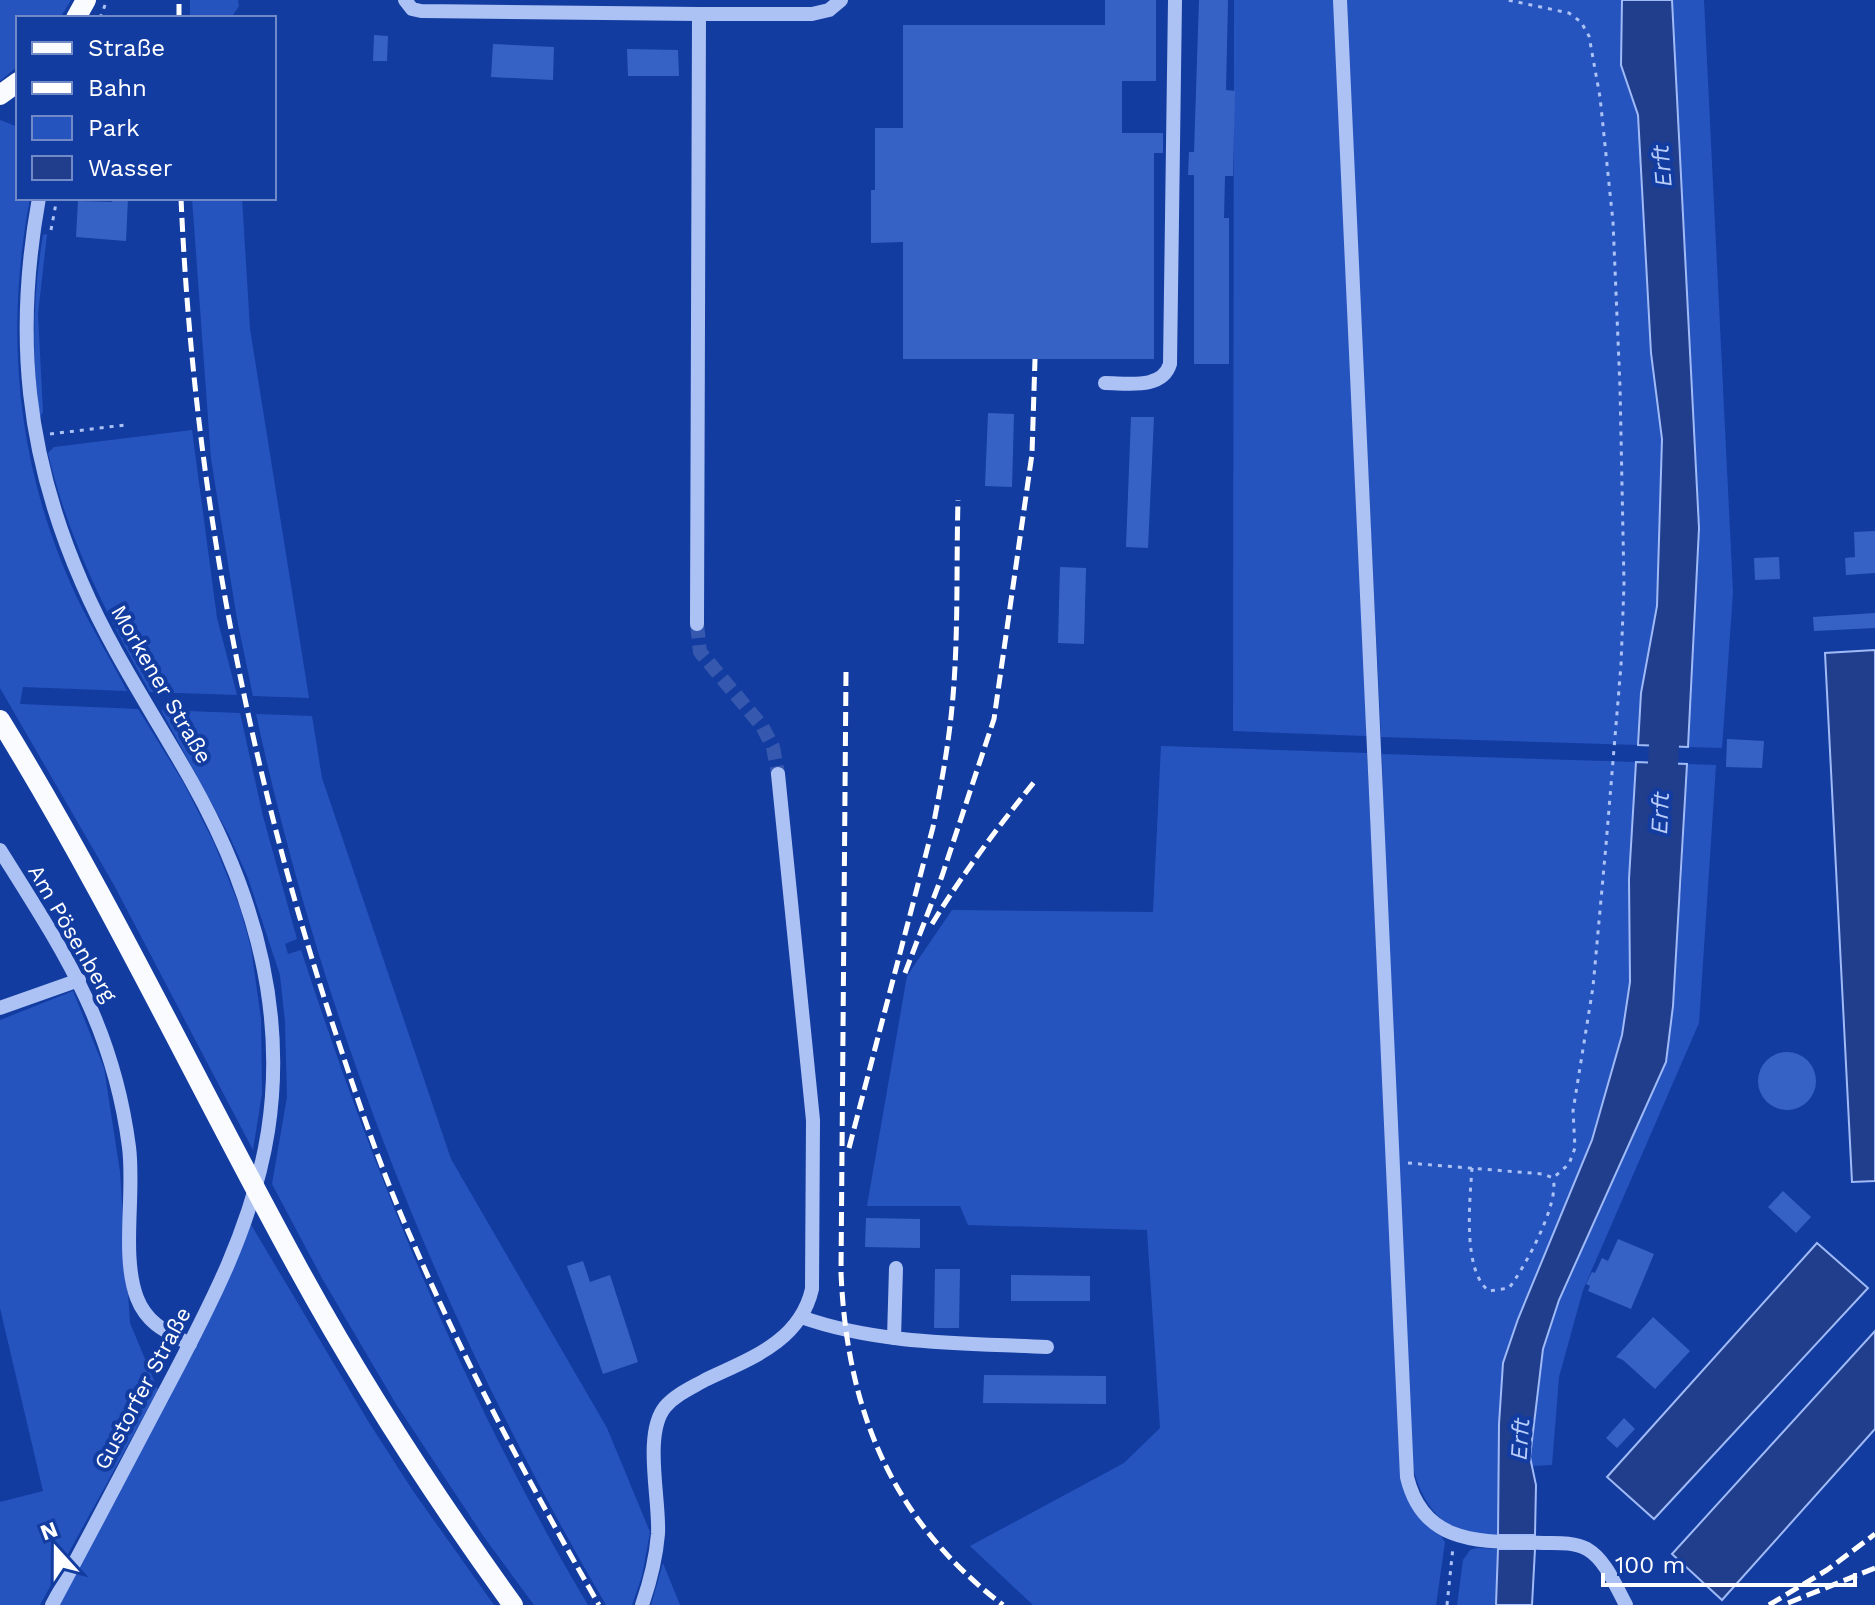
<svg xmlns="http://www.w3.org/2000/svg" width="1875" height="1605" font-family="'Work Sans',sans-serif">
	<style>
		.green { fill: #2654bf }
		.water { fill: #213e8c; stroke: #9fbaf7; stroke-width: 2 }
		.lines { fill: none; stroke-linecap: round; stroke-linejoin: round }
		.river { stroke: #213e8c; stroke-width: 30 }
		.building { fill: #3762c5 }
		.minor-tunnel { stroke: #3659af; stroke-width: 14; stroke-dasharray: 14 7; stroke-linecap: butt }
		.path { stroke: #acc2f4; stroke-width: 3; stroke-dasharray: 4 6; stroke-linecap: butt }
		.minor { stroke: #acc2f4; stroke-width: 14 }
		.major { stroke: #fafbff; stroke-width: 20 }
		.rail { stroke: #fff; stroke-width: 5; stroke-dasharray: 14 6; stroke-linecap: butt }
		.labels { text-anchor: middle; stroke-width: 8; stroke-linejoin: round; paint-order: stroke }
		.street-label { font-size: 22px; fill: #fff; stroke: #133ca1 }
		.water-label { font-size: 24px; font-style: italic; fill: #b9cdfa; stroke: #133ca1 }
	</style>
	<rect width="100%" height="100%" fill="#133ca1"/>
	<g class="green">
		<polygon points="0,0 71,0 60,18 18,18 18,66 0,81"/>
		<polygon points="190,0 238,0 239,6 231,18 190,18"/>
		<polygon points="1234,0 1335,0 1367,736 1233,731"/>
		<polygon points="1345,0 1622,0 1621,65 1638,115 1651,353 1662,439 1657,606 1641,693 1638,745 1381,737"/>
		<polygon points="1672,0 1704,0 1733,592 1722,748 1688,747 1699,528"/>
		<path d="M0,120L18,127V198H30C3,340 18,479 83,610C97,637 113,664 127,691L23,687L20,704L138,709L183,782L214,843L240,908L251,948L261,1019L262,1093L253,1150L114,885L0,688Z"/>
		<polygon points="192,198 242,198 250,329 309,698 253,696 237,619 211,459"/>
		<path d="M47,234L38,314L43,412L40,417C31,358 33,295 43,235Z"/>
		<path d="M192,430L217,618L237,695L150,692C106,613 69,542 48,453L54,447Z"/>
		<path d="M161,710L240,713L263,816L297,939L285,944L288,954L301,950C375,1177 465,1399 588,1605H534L484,1537L396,1404L323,1280L272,1184L287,1097L285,1022L280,975L248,878L229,835Z"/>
		<path d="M256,714L312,716L322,778L451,1159L607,1428L650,1532L642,1576L632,1605H606C444,1328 324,1028 256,714Z"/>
		<polygon points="1161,746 1367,753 1402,1474 1445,1542 1436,1605 1033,1605 970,1546 1124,1463 1160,1428 1147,1230 968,1225 960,1206 867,1206 907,976 952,910 1153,912"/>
		<path d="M1382,754L1636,762L1629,879L1630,982L1622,1035L1592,1140L1518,1319L1503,1363L1499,1424L1498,1535C1488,1534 1475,1534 1465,1532C1434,1523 1418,1492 1412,1463L1386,915Z"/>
		<polygon points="1687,764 1716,765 1699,1023 1583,1290 1559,1377 1552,1465 1532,1466 1530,1457 1543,1349 1559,1300 1602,1202 1681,893"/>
		<polygon points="73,991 104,1068 120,1172 130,1323 158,1390 40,1605 0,1605 0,1502 43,1491 0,1308 0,1020"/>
		<polygon points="247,1218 368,1421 413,1491 494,1605 52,1605"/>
		<polygon points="1477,1548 1498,1549 1496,1605 1457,1605 1463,1560 1470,1550"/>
		<polygon points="663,1563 680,1605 651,1605"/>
	</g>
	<g class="water">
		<polygon points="1622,0 1672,0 1699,528 1688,747 1638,745 1641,693 1657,606 1662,439 1651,353 1638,115 1621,65"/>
		<polygon points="1875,650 1875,1181 1852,1182 1825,653"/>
		<polygon points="1636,762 1687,764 1673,1006 1666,1062 1559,1300 1543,1349 1530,1457 1536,1485 1535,1535 1498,1535 1499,1424 1503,1363 1518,1319 1592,1140 1622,1035 1630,982 1629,879"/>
		<polygon points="1817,1243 1868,1288 1654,1519 1607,1477"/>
		<polygon points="1875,1331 1875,1429 1722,1600 1672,1554"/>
		<polygon points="1498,1549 1535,1549 1532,1605 1496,1605"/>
	</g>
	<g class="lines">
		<polyline class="river" points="1661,802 1666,707"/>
	</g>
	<g class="building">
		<polygon points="1105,0 1156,0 1156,81 1122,81 1122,133 1163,133 1163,153 1154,153 1154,359 903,359 903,242 871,243 871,190 875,190 875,128 903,128 903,25 1105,25"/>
		<polygon points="1199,0 1228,0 1226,90 1235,91 1233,176 1225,176 1224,218 1229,218 1229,364 1194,364 1194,175 1188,175 1189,152 1194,152"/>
		<polygon points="374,35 388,36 387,61 373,61"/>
		<polygon points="493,44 554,47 553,80 491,77"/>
		<polygon points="627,49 678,50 679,76 628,76"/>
		<polygon points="112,198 128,198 126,241 76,237 78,201 112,202"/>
		<polygon points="988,413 1014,414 1012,487 985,486"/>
		<polygon points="1131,417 1154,417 1148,548 1126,547"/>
		<polygon points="1875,531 1875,573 1846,575 1845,558 1855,557 1854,532"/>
		<polygon points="1779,557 1780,579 1755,580 1754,558"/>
		<polygon points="1060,567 1086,568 1084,644 1058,643"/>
		<polygon points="1875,613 1875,628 1814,631 1813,617"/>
		<polygon points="1727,739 1764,741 1762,768 1726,767"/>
		<circle cx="1787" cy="1081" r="29"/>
		<polygon points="1783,1191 1811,1217 1796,1233 1768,1207"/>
		<polygon points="866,1218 920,1219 920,1248 865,1247"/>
		<polygon points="1618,1239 1654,1254 1631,1309 1588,1291 1590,1286 1586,1284 1592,1272 1595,1273 1602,1258 1608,1261"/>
		<polygon points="583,1261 590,1282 610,1275 638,1362 603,1374 567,1266"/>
		<polygon points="935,1269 960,1269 959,1328 934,1328"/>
		<polygon points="1011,1275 1090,1276 1090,1301 1011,1301"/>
		<polygon points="1653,1317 1690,1351 1655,1389 1623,1360 1616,1357"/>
		<polygon points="984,1375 1106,1376 1106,1404 983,1403"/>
		<polygon points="1624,1418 1635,1429 1617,1448 1606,1438"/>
	</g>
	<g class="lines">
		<polyline class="minor-tunnel" points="697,624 700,652 762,726 773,747 778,774"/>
		<g class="path">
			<polyline points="100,18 107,0"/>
			<polyline points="51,230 57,198"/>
			<polyline points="50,434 125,425"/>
			<polyline points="1408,1163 1543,1174 1553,1178 1569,1164 1575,1148 1573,1111 1593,987 1606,845 1621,665 1624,584 1620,387 1613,222 1600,97 1589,36 1581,22 1569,13 1508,0"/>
			<path d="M1472,1168C1470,1199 1462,1271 1489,1291L1509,1288C1525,1267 1560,1203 1553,1178"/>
			<polyline points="1447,1605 1453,1547"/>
		</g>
		<g class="minor">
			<polyline points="405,0 412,9 421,11 699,14"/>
			<path d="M1340,0L1407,1477C1424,1548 1486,1541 1544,1543C1558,1543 1574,1542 1587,1549C1606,1560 1616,1587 1626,1605"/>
			<path d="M39,198C14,335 26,455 82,583C112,653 155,716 192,782C252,889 287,1008 268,1131C253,1227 207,1312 162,1397C126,1466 89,1536 52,1605"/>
			<path d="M1105,383C1127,383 1162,390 1170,364L1175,0"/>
			<polyline points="697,624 699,14 812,14 829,10 841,0"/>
			<path d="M0,850C64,952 113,1024 129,1147C135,1194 121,1256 137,1298C147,1324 167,1332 190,1344"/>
			<polyline points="0,1008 79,980"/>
			<path d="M801,1317C880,1345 965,1343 1047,1347"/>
			<polyline points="894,1338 896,1268"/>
			<path d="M642,1605C650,1582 656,1558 658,1534C660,1500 643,1434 665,1407C675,1395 691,1388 705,1380C749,1359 800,1342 812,1289L813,1120L778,774"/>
		</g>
		<g class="major">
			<polyline points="76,18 86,0"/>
			<polyline points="0,95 18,82"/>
			<path d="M0,720C109,897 198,1086 298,1268C362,1385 435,1497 513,1605"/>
		</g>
		<g class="rail">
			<polyline points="179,18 179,0"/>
			<path d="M181,198C193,477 244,751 330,1016C355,1092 380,1168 412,1240C466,1366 531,1486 599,1605"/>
			<path d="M846,672L841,1273C847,1410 891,1520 1003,1605"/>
			<path d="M932,924C963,873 998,827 1035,781"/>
			<polyline points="905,973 942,876 994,719 1032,454 1035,359"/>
			<path d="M849,1148L933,827C940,790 947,754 951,717C959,645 956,572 958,500"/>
			<polyline points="1788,1603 1875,1568"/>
			<polyline points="1769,1605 1827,1570 1875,1534"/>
		</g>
	</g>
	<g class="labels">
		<g class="street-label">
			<text transform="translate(162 684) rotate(60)" y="8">Morkener Straße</text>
			<text transform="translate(73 933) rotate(60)" y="8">Am Pösenberg</text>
			<text transform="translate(142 1388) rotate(-62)" y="8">Gustorfer Straße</text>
		</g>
		<g class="water-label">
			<text transform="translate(1662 166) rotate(-95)" y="8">Erft</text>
			<text transform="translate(1660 813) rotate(-87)" y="8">Erft</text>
			<text transform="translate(1520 1439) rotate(-86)" y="8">Erft</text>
		</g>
	</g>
	<rect x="16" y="16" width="260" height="184" fill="#133ca1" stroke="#718ac7" stroke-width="2"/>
	<rect x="32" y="42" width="40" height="12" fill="#fafbff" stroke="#718ac7" stroke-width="2"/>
	<text x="88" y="56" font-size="24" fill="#ffffff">Straße</text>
	<rect x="32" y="82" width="40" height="12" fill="#ffffff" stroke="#718ac7" stroke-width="2"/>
	<text x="88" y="96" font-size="24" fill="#ffffff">Bahn</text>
	<rect x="32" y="116" width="40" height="24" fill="#2654bf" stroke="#718ac7" stroke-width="2"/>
	<text x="88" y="136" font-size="24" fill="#ffffff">Park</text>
	<rect x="32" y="156" width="40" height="24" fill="#213e8c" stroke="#718ac7" stroke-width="2"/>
	<text x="88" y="176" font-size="24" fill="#ffffff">Wasser</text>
	<g transform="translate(56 1549) rotate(339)" stroke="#133ca1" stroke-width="6" paint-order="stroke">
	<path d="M0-6L14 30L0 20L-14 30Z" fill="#ffffff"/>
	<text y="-12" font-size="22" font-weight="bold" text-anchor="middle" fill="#ffffff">N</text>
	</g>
	<path d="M1603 1573v12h252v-12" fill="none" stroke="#ffffff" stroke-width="4"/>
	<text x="1615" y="1573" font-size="24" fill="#ffffff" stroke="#133ca1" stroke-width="6" paint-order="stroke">100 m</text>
</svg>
